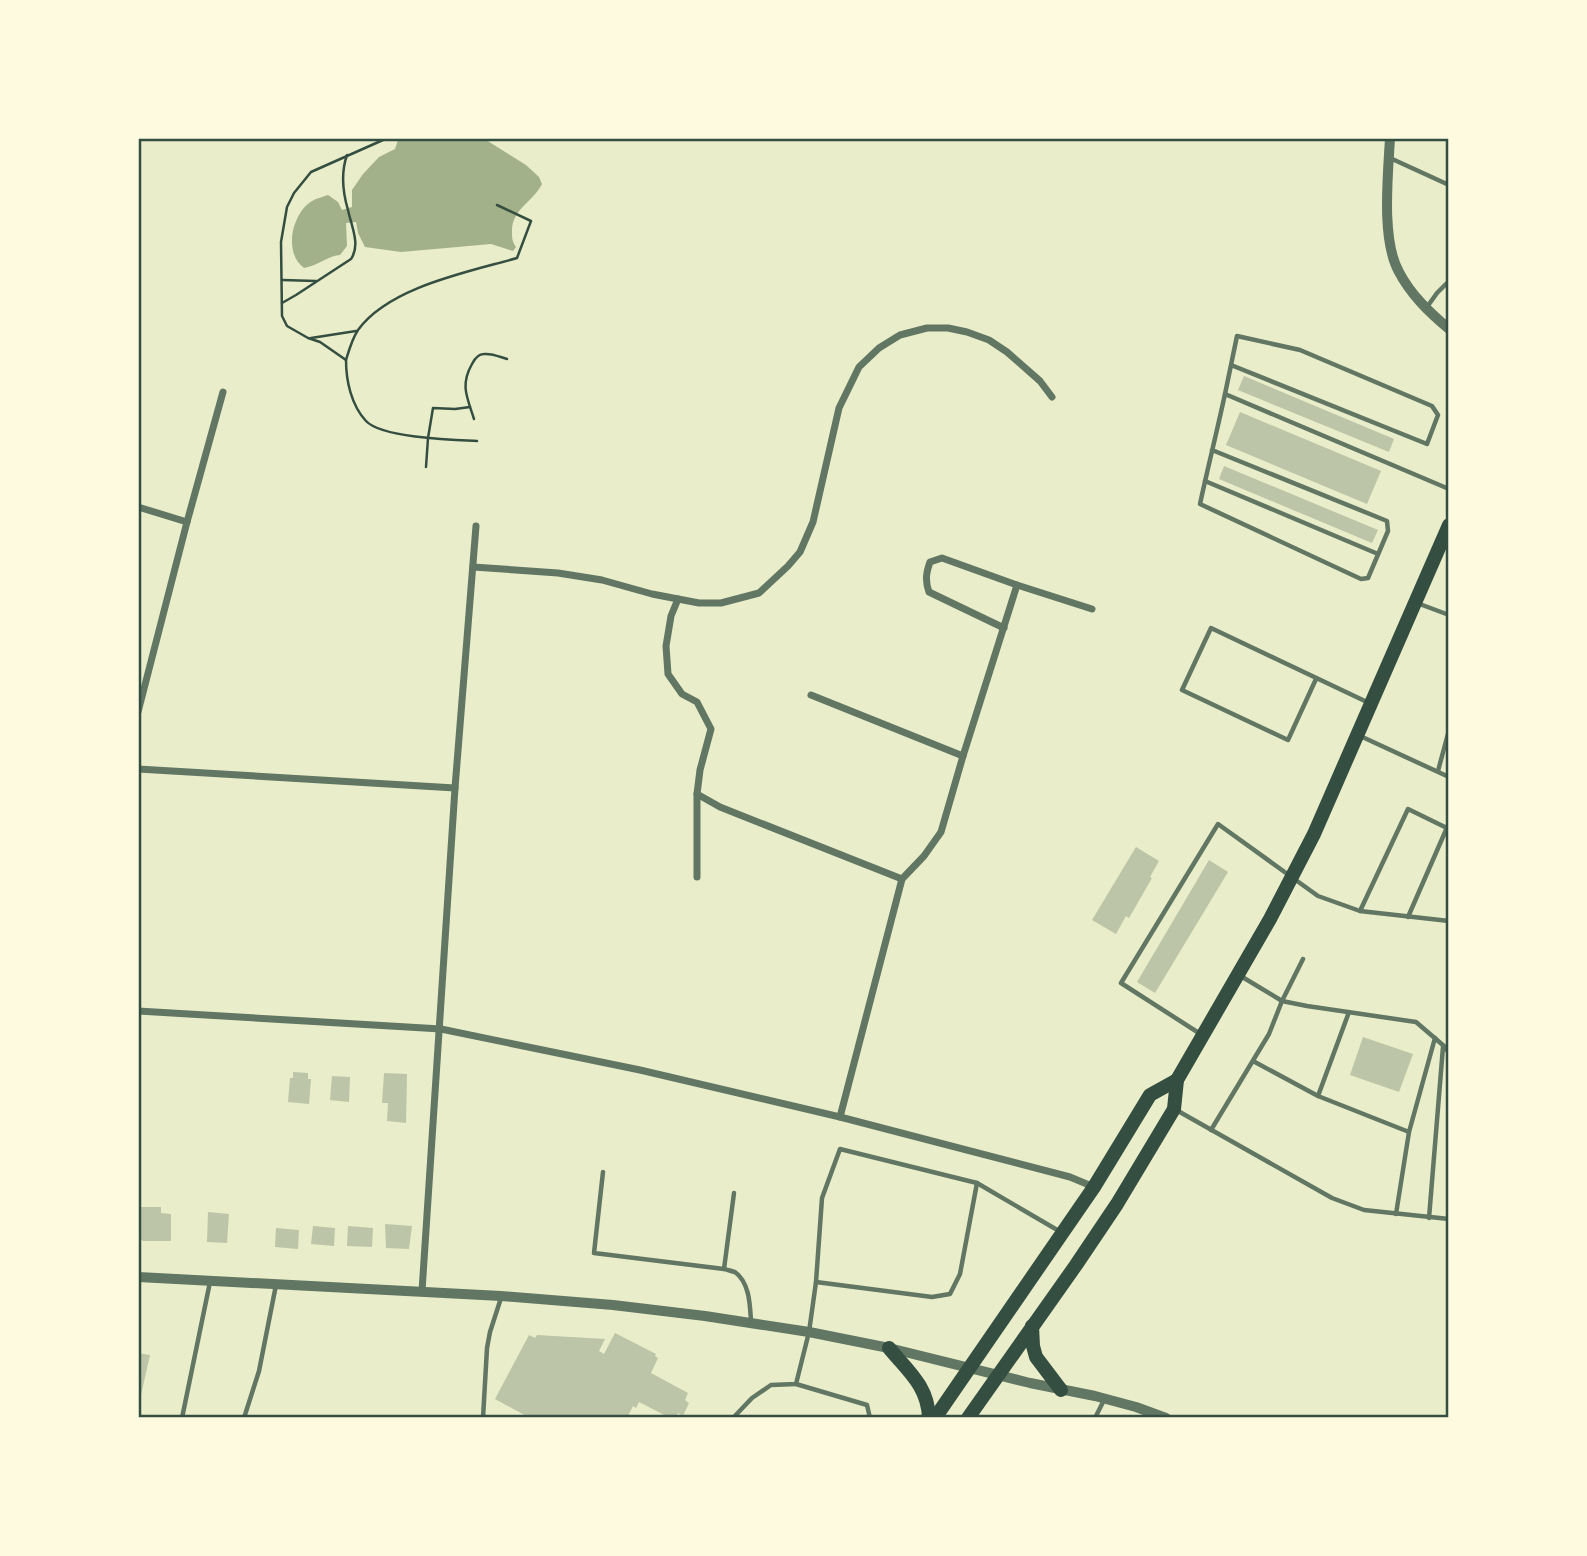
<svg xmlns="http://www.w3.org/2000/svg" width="1587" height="1556" font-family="'PT Serif',serif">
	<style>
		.water { fill: #a3b18a }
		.building { fill: #bcc5a7 }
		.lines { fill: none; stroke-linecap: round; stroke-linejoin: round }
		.path { stroke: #344e41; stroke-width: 2.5 }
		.service { stroke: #617663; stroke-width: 4.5 }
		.minor { stroke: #617663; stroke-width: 7 }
		.tertiary { stroke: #617663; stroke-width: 10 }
		.primary { stroke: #344e41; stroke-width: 14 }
		.neatline { fill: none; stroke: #344e41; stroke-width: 2.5 }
	</style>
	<rect width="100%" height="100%" fill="#e9edc9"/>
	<path class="water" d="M401,138H483L526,165L539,177L542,184C533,202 512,209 512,231C512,238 512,241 516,247L513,251L491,244L401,252L365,247L358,233L356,222L346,223L347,246L340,255C330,255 317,266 304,268C283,253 292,213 312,201C317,198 323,197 328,195L338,202L342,210L352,207V190L363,174L379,157L395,149L398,140Z"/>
	<g class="building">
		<polygon points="1244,376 1394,439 1389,452 1238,390"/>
		<polygon points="1240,412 1381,471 1367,504 1226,445"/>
		<polygon points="1224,466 1378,530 1372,543 1219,479"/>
		<polygon points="1136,847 1159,861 1150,877 1152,878 1129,918 1126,916 1116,934 1092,920"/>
		<polygon points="1209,860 1228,872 1155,993 1137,982"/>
		<polygon points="1363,1037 1413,1054 1399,1092 1350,1075"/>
		<polygon points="293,1072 308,1073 308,1079 311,1079 309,1104 288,1102 290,1078 293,1078"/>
		<polygon points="384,1073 407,1074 406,1123 387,1121 388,1103 382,1103"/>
		<polygon points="332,1076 350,1077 349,1102 330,1100"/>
		<polygon points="138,1207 161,1207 161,1213 171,1214 171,1241 143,1241 138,1236"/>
		<polygon points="208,1212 229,1214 227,1243 207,1242"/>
		<polygon points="385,1224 412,1226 409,1249 386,1248"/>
		<polygon points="313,1226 335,1228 334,1246 311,1244"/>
		<polygon points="348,1226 373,1228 372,1247 347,1246"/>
		<polygon points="276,1228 299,1230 298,1249 275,1247"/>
		<polygon points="615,1333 656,1354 655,1356 658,1358 651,1373 688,1393 685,1400 689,1403 683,1416 678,1413 675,1418 670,1418 639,1402 636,1408 633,1406 627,1418 530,1418 495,1399 529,1335 535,1338 537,1335 605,1339 599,1351 604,1354"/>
		<polygon points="138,1353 150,1355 139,1404 138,1404"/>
	</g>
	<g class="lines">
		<g class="path">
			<path d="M383,140L311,172L294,193L287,207L281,242L282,316L287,326L308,338L320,342L346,360C346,380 351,405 366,421C382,438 453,440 477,441"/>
			<polyline points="282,280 316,281"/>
			<path d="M282,303L296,295L351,259C361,245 351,225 348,210C343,193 341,172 347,155"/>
			<polyline points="311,338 356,331"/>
			<path d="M346,360C349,350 352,339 358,330C389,287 468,272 517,258L531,221L497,205"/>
			<path d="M474,419C467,397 460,385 472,364C475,358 478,354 484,354C492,353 500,357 507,359"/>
			<polyline points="426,467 428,438 433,408 455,409 470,407"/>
		</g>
		<g class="service">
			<polyline points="1390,158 1449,185"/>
			<polyline points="1427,307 1437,293 1449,281"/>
			<polyline points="1225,394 1237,336 1300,350 1432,406 1438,415 1427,444 1231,365"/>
			<path d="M1212,450L1387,521L1388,531L1368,578L1361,579L1200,504C1208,467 1217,431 1225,394L1449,489"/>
			<polyline points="1205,481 1378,554"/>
			<polyline points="1417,603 1449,615"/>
			<polyline points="1316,679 1288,740 1182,690 1211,628 1367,702"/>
			<polyline points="1358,735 1449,777"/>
			<polyline points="1438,771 1449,730"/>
			<polyline points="1360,911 1408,809 1449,829"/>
			<polyline points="1408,917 1449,823"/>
			<polyline points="1239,975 1282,1001 1307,1006 1416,1022 1444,1046 1449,1053"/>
			<polyline points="1349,1012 1318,1096 1409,1132 1435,1038"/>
			<polyline points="1202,1035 1121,983 1218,824 1318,896 1360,911 1449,921"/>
			<polyline points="1253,1061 1318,1096"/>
			<polyline points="1178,1111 1332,1198 1364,1210 1449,1219"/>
			<polyline points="1211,1130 1269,1034 1282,1001 1303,959"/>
			<path d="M603,1172L594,1253L724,1269C725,1269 734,1272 735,1272C750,1283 750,1306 751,1322"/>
			<polyline points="1396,1214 1409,1132"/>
			<polyline points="1429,1218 1443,1047"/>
			<polyline points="724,1269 734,1193"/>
			<polyline points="816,1282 932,1297 950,1294 960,1274 977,1183"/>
			<polyline points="796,1384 867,1405 870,1418"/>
			<polyline points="182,1418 210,1282"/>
			<polyline points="244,1418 259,1371 276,1285"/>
			<polyline points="483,1418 487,1348 490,1332 501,1298"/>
			<polyline points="733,1418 752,1398 771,1385 796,1384 809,1332 816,1282 822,1198 840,1149 977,1183 1059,1231"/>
			<polyline points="1095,1418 1104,1400"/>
		</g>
		<g class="minor">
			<polyline points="138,507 187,522"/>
			<polyline points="473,567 558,573 602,580 652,594 699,603 721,603 759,593 788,566 800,552 813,522 839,408 859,367 879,348 900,335 927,328 948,328 967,332 989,340 1007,352 1040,381 1052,397"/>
			<polyline points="678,599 671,616 666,646 668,674 682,694 697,702 711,729 700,770 697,794 720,807 902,879"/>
			<path d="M1004,628L929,592C925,581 926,573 930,562L942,558L1017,585L1092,609"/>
			<polyline points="811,695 963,756"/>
			<polyline points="138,712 187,522 223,392"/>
			<polyline points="138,769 455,788"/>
			<polyline points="697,877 697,794"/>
			<polyline points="138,1011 441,1029 640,1070 840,1117 1070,1177 1094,1187"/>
			<polyline points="840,1117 902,879 924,856 941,832 963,756 1017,585"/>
			<polyline points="422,1291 455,788 476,526"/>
		</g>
		<g class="tertiary">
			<path d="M1390,138C1388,175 1381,240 1399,272C1411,295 1429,312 1449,329"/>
			<polyline points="138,1277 501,1296 613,1305 705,1316 809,1332 889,1348 1030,1383 1095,1396 1136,1407 1166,1418"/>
		</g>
		<g class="primary">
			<polyline points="1032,1326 1033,1346 1036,1357 1061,1390"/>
			<path d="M889,1348C908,1371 928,1386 929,1418"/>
			<polyline points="935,1418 1094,1187 1150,1095 1177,1080"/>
			<polyline points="968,1418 1076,1265 1117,1204 1174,1109 1177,1080 1270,919 1314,834 1449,525"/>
		</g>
	</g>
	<rect width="1587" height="1556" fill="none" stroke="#fefae0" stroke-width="280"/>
	<rect x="140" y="140" width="1307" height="1276" class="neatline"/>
</svg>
